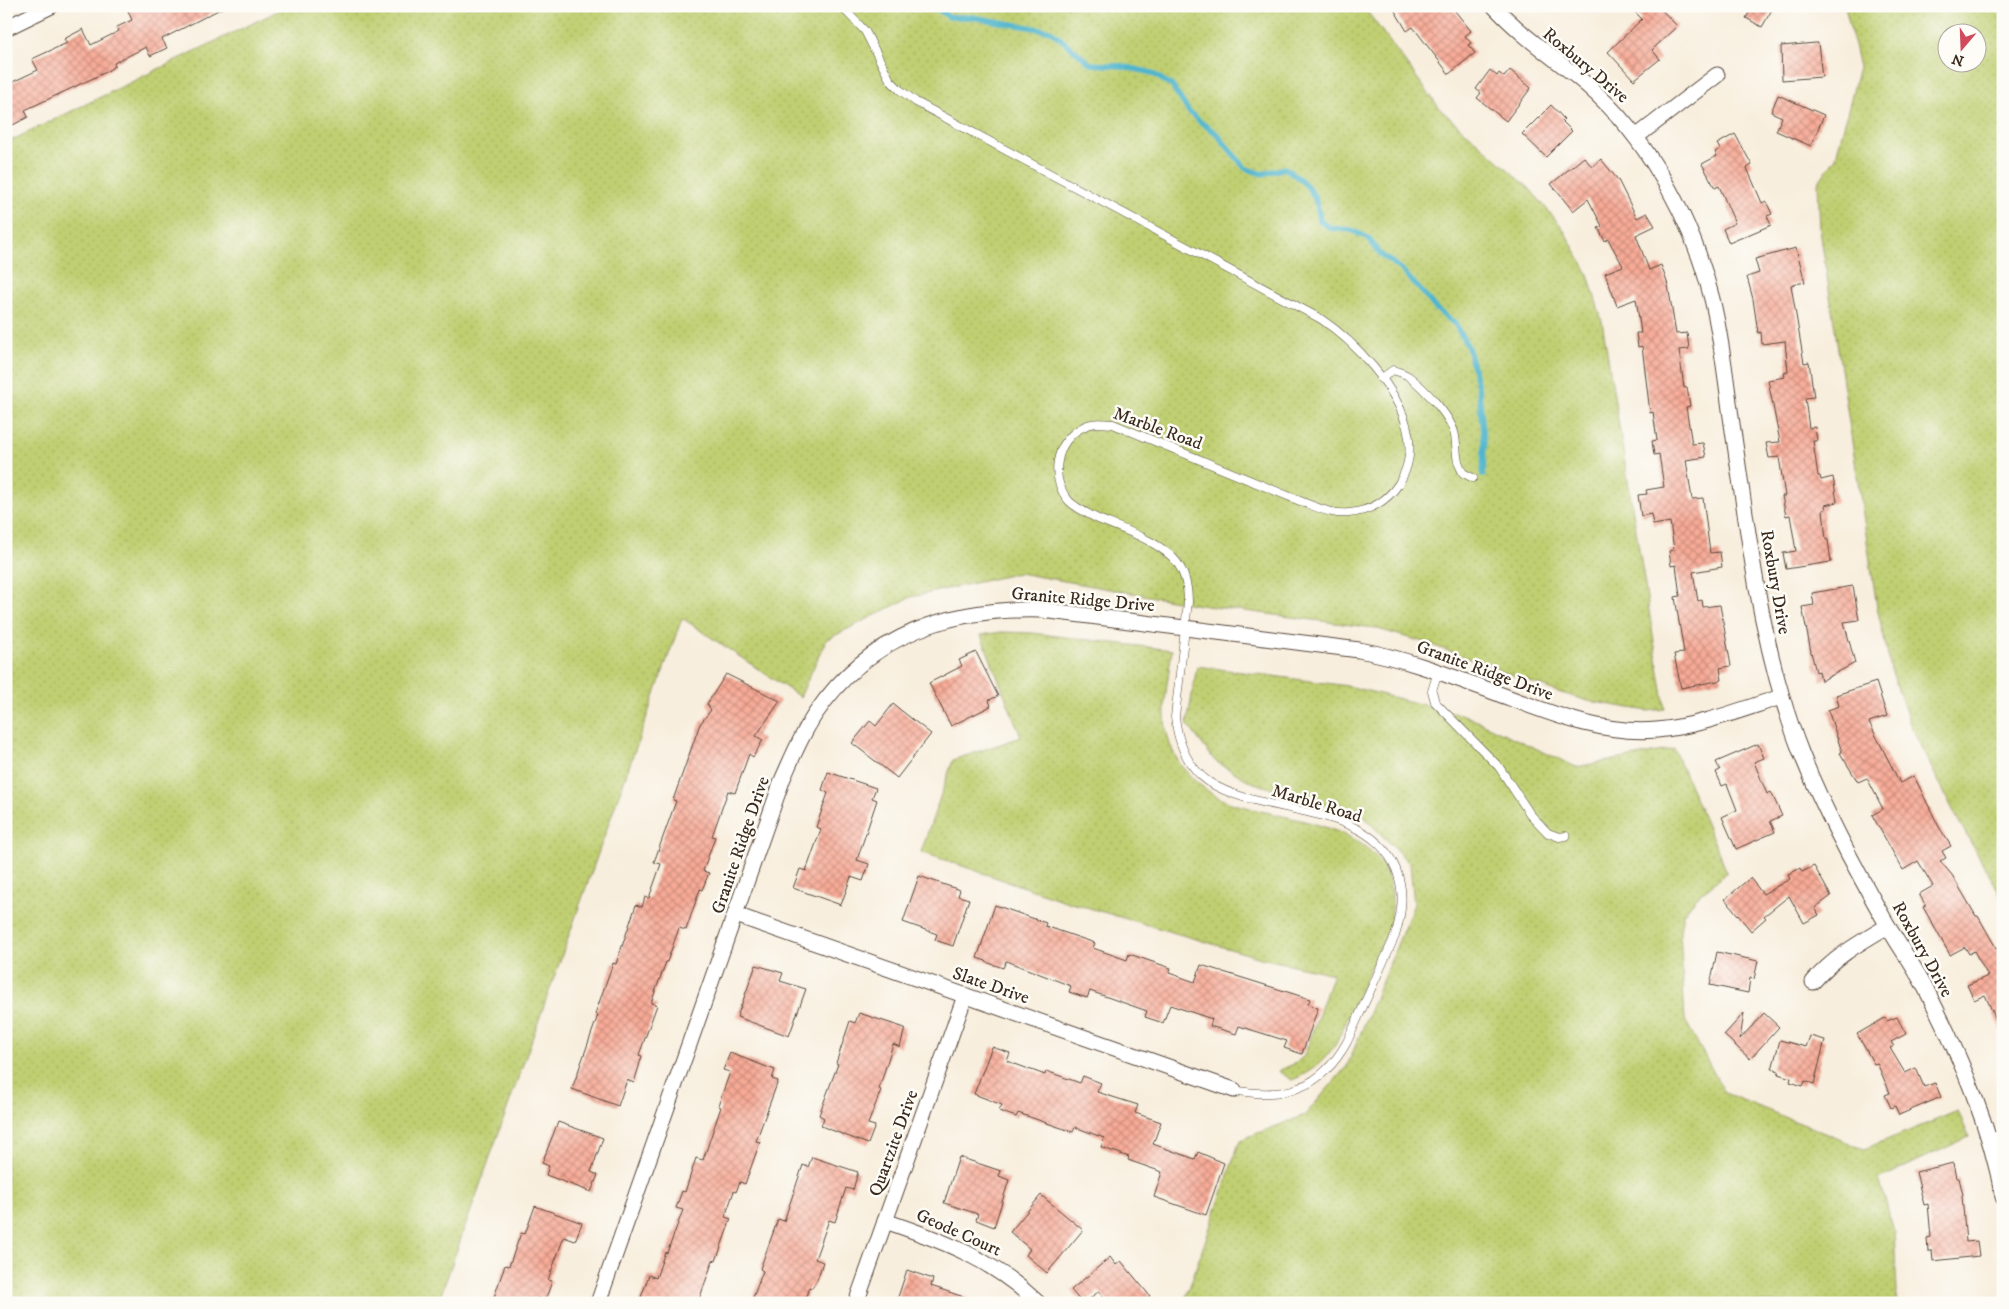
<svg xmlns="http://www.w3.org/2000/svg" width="2009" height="1309" font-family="'IM FELL DW Pica',serif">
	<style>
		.grass { fill: url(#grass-dots); stroke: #7d7c48; fill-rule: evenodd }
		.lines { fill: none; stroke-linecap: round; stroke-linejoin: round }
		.stream { stroke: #4fb5cd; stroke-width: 5.5 }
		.building { fill: url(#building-cross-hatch) }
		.service-casing { stroke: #57473b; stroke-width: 9 }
		.minor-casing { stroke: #57473b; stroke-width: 17 }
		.service { stroke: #fff; stroke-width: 8 }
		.minor { stroke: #fff; stroke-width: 15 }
		.labels { text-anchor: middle; stroke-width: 5; stroke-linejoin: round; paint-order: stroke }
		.street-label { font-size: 18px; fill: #3b2a1e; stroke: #fdfcf7 }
	</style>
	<defs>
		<pattern id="grass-dots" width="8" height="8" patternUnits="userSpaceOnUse" patternTransform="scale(1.25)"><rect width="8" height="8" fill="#bfcf71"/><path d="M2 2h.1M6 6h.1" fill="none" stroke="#a5b261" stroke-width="1.8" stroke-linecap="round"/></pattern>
		<pattern id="building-cross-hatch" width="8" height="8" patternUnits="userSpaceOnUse" patternTransform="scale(1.25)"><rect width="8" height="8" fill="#f8ab97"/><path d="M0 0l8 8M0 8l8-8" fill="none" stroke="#ca8b7b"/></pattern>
	</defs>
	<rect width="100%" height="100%" fill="#fdfcf7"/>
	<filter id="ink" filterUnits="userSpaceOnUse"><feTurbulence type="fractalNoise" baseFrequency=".02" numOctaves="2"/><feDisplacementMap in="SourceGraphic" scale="10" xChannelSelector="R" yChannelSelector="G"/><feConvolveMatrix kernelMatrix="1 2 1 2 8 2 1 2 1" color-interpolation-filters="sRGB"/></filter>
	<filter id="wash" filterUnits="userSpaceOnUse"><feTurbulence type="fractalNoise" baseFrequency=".0096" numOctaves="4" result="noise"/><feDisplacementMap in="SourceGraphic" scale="20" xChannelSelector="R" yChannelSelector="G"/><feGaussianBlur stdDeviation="1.12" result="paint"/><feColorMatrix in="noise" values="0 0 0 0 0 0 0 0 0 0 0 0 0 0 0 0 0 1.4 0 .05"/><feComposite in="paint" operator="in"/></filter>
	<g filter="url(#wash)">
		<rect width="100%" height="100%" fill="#f8eedd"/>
		<g class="grass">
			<polygon points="288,6 1363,6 1441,110 1529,188 1562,227 1588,274 1602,321 1665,709 1648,711 1588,701 1558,692 1427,643 1374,628 1199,605 1019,573 911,597 826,640 800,697 682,618 438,1303 6,1303 6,143"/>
			<path d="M1845,6H2003V899L1958,820L1911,727L1891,669L1877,607L1820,230L1818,183L1836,157L1859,67ZM1976,32V62H1946V32Z"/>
			<path d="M1002,632L1032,633L1172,650C1168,680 1160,712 1169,741C1177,768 1202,791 1228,802C1236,805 1245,806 1253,809C1317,825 1407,833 1390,923C1388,935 1380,947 1375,958C1362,986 1349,1015 1336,1044C1323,1062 1312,1072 1292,1080L1278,1071L1296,1063L1304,1056L1333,974L1261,958L1065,901L921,852L953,760L1021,737L981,635Z"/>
			<polygon points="1197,666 1348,686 1464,715 1576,767 1674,749 1727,872 1696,898 1683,914 1680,931 1685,1020 1725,1093 1864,1149 1958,1111 1969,1137 1879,1179 1894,1231 1897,1291 1896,1303 1184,1303 1240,1140 1305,1115 1347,1066 1414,904 1410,864 1364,817 1251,782 1215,761 1187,724"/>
		</g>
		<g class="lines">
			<path class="stream" d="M938,6L939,10L949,17H972L1051,31L1091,64L1122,66L1152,73L1172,86L1189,112L1203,124L1216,133L1245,168L1262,174L1285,168C1308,184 1317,192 1320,221L1330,228L1351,230L1368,238L1380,254L1400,268L1423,293L1436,309L1455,324L1468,347L1479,391L1484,443L1483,475"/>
		</g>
		<g id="blocks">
			<g class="building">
				<polygon points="137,6 226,6 162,39 167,48 150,56 146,47 114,63 115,66 104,73 25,110 28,117 13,125 10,118 6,120 6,85 38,70 32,59 67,43 64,39 83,29 91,45 119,31 117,27 132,20 128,11"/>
				<polygon points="1392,6 1451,6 1471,31 1465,36 1471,43 1468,45 1475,53 1449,74 1413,27 1407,31"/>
				<polygon points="1629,6 1658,6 1677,26 1652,50 1660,59 1634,80 1608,52 1642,19"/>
				<polygon points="1753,6 1774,6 1762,27 1746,18"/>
				<polygon points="1816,43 1818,43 1822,77 1782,80 1781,46"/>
				<polygon points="1490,70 1497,76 1499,73 1504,77 1510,70 1531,88 1506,121 1477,98 1481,93 1476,89"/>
				<polygon points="1778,95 1824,115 1811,146 1776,131 1782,117 1771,112"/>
				<polygon points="1551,105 1564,119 1562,121 1572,131 1546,157 1522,134"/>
				<polygon points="1735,134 1752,165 1747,168 1762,203 1766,201 1772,214 1767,216 1771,225 1729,243 1723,229 1735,223 1719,186 1715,188 1702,164 1717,156 1715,152 1720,149 1717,144"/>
				<polygon points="1584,157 1592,167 1601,159 1618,180 1637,218 1647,213 1655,226 1636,235 1649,270 1661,265 1668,285 1676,334 1687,333 1689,349 1679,350 1684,388 1687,387 1690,406 1686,407 1692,444 1703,443 1706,457 1686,460 1692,499 1703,498 1710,553 1720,552 1722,567 1693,572 1698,601 1702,600 1703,607 1720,605 1731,666 1720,668 1722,680 1681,688 1674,654 1684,653 1675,597 1680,596 1676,565 1671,566 1669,551 1674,550 1670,522 1653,525 1651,514 1641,516 1638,495 1647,494 1646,490 1664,487 1659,454 1654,455 1652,441 1657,440 1653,412 1650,413 1642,346 1638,347 1636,333 1641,333 1636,299 1617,306 1605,273 1623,266 1608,239 1605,241 1598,228 1602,226 1588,199 1573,211 1551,184"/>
				<polygon points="1796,248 1805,282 1791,285 1804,363 1809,362 1814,397 1805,398 1809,428 1815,427 1817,441 1813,441 1818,476 1820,476 1821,480 1833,477 1837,502 1825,505 1826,509 1823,510 1826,540 1828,540 1831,562 1786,569 1783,553 1796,551 1790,515 1786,516 1782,496 1785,496 1779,457 1769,458 1766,443 1780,442 1768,380 1785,377 1784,373 1788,372 1785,341 1762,344 1761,332 1758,333 1753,299 1747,277 1759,273 1755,259"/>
				<polygon points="1853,586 1859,620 1844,622 1855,663 1821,681 1819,671 1816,672 1811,652 1802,607 1814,605 1812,593"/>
				<polygon points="976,652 998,696 989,700 991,706 951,726 929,683 962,666 959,660"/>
				<polygon points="726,674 780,701 756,736 763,740 753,757 749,754 735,793 728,791 712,836 715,837 703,871 709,873 702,890 700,889 686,930 679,928 667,962 666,962 651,1003 657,1005 639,1055 642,1056 634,1083 627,1080 618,1106 572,1089 598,1015 595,1014 613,963 616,964 636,905 642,907 645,897 649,898 661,864 654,862 676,801 673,800 700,724 711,710 707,704"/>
				<polygon points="1876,682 1887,716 1869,722 1900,783 1914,776 1939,827 1951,846 1942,851 1946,858 1940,861 1952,875 1976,916 1978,916 2003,960 2003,1035 1985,995 1974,1000 1967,985 1988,976 1974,951 1969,954 1965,947 1950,955 1923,907 1926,906 1919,894 1933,886 1918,861 1903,870 1872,815 1883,809 1867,778 1858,782 1840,753 1842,752 1828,710 1839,706 1836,695"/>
				<polygon points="893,704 931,734 897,778 852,743 870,721 876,726"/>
				<polygon points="1758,744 1764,758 1754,762 1767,794 1771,792 1782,816 1770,821 1775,832 1736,849 1722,817 1737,810 1727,784 1722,786 1716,772 1720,770 1716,762"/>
				<polygon points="828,772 876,788 872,798 877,800 857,860 869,864 863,881 851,877 841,905 793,888 800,869 806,871 821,829 816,827 828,793 822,790"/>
				<polygon points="1814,866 1831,896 1815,908 1819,915 1804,923 1789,896 1764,916 1766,918 1751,931 1725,899 1750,878 1763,894 1790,879 1788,875 1800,868 1802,872"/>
				<polygon points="919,876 960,890 958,896 969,899 953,946 935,940 937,934 903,922"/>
				<polygon points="995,905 1046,923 1045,926 1095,943 1093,948 1127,960 1129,954 1171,968 1169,973 1195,982 1201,965 1310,999 1308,1004 1318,1008 1302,1054 1284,1048 1287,1041 1239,1026 1236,1034 1210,1026 1212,1019 1170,1005 1163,1023 1145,1017 1147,1011 1090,991 1087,998 1069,992 1071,986 1006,961 1003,968 986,962 986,961 977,958"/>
				<polygon points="1717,952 1758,961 1754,979 1750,978 1748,993 1710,985"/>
				<polygon points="756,965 783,973 780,981 806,989 789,1036 737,1017"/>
				<polygon points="859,1013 905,1028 900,1047 893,1044 879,1089 881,1090 868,1124 875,1126 868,1144 821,1126 824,1118 819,1115 838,1064 836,1063 850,1021 855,1023"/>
				<polygon points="1744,1013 1740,1039 1764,1013 1779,1027 1750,1059 1724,1035"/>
				<polygon points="1897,1017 1906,1034 1891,1042 1894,1046 1890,1048 1905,1073 1916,1068 1924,1087 1935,1083 1941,1097 1899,1115 1895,1106 1891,1108 1885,1095 1890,1093 1877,1063 1874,1064 1857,1034 1885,1018 1887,1021"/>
				<polygon points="1810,1036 1825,1040 1814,1084 1805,1081 1803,1086 1790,1082 1791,1078 1778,1074 1779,1071 1772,1069 1780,1040 1806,1047"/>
				<polygon points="992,1047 1010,1053 1007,1061 1045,1075 1046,1071 1080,1083 1083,1076 1101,1083 1097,1092 1138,1105 1135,1113 1161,1122 1153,1144 1195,1159 1198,1152 1224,1163 1206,1215 1154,1197 1162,1172 1128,1160 1129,1157 1101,1147 1104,1138 1075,1127 1073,1132 1018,1113 1016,1117 999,1111 1002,1105 974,1094"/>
				<polygon points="730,1053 775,1070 772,1079 778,1081 756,1141 760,1142 745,1184 740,1182 736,1192 734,1191 725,1217 731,1219 716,1261 713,1260 698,1303 639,1303 649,1275 656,1278 665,1252 667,1253 683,1210 676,1208 682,1191 685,1192 696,1158 703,1160 721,1107 718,1106 730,1072 723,1070"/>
				<polygon points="558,1122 603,1138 591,1172 598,1175 591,1192 546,1175 549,1166 542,1163"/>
				<polygon points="812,1157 858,1172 853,1190 846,1188 835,1222 829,1220 815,1259 823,1262 817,1280 812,1288 809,1287 804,1303 751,1303 763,1271 760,1269 778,1219 784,1221 803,1165 808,1167"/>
				<polygon points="959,1157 1001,1171 999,1176 1009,1180 994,1227 976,1220 978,1214 944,1203"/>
				<polygon points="1953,1163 1956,1178 1959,1178 1963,1195 1962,1196 1966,1242 1977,1241 1979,1256 1933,1261 1932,1251 1928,1251 1927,1238 1931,1237 1928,1204 1924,1205 1916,1172"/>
				<polygon points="1041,1195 1083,1230 1047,1273 1026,1255 1030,1249 1010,1232"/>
				<polygon points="535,1206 582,1223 575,1241 564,1237 548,1280 552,1281 545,1301 537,1298 535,1303 492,1303 505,1265 509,1266 521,1233 525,1234"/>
				<polygon points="1110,1257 1116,1265 1121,1261 1150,1296 1142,1303 1108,1303 1099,1291 1085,1303 1082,1303 1071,1290"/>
				<polygon points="907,1270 933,1279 931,1286 973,1300 972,1303 896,1303"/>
			</g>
		</g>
	</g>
	<g filter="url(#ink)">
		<use href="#blocks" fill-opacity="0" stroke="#57473b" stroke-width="1"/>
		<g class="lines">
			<g class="service-casing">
				<g id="service">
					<path d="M841,6L865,31L890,80L900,90L916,102L1321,319C1355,342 1397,387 1407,428C1418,469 1392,509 1349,513C1334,515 1319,508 1305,503L1113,424C1103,423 1092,422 1083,427C1055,441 1049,478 1069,501C1077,509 1089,514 1098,519C1122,529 1150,538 1170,555C1184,567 1188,584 1188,602L1175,717C1178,742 1187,767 1209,782C1262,817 1368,801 1396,869C1405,892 1402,913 1395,936L1347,1042C1321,1089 1285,1100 1234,1090"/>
					<path d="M1381,379L1393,370C1398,372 1404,373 1408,376C1423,387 1452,417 1455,436C1458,453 1454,456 1463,473L1473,478"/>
					<polyline points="1438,671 1432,691 1435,702 1499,767 1530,814 1548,833 1559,837 1566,836"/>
					<polyline points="1989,1138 2003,1134"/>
				</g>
			</g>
			<g class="minor-casing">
				<g id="minor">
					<path d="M1494,6C1519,33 1546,52 1575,75C1606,100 1633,130 1654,164C1681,206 1700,251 1712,299C1722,339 1726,382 1732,424C1749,536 1760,649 1802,755C1826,815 1857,872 1889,928C1901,949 1916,969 1927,991C1960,1056 1990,1125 2003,1197"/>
					<polyline points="6,28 51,6"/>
					<polyline points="1636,137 1717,75"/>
					<polyline points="736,915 1234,1090"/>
					<path d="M1813,982C1834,957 1861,942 1888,926"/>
					<path d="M885,1221C944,1241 992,1259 1038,1303"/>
					<path d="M598,1303L783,778C793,756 802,733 816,713C869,635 951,607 1042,610L1359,650C1408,659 1453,677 1499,694C1550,713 1602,735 1657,730C1700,726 1740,710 1781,697"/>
					<polyline points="856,1303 965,996"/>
				</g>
			</g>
			<use href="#service" class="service"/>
			<use href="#minor" class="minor"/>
		</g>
	</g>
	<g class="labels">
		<g class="street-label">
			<text transform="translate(1586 65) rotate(40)" y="6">Roxbury Drive</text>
			<text transform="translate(1158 428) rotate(20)" y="6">Marble Road</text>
			<text transform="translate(1776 582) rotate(80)" y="6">Roxbury Drive</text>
			<text transform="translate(1083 599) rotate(5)" y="6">Granite Ridge Drive</text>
			<text transform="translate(1485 670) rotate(20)" y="6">Granite Ridge Drive</text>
			<text transform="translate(1317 803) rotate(17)" y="6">Marble Road</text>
			<text transform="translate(740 845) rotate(-71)" y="6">Granite Ridge Drive</text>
			<text transform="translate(1923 949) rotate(61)" y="6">Roxbury Drive</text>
			<text transform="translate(991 985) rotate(19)" y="6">Slate Drive</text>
			<text transform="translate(893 1143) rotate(-70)" y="6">Quartzite Drive</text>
			<text transform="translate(959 1232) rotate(24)" y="6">Geode Court</text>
		</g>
	</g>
	<rect width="2009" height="1309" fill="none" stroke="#fdfcf7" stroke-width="25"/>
	<g transform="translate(1962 48) rotate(199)"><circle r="24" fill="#fdfcf7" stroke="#afa8a0"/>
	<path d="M0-4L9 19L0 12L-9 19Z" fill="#d1495b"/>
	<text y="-8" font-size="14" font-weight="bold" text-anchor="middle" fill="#3b2a1e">N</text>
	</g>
</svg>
